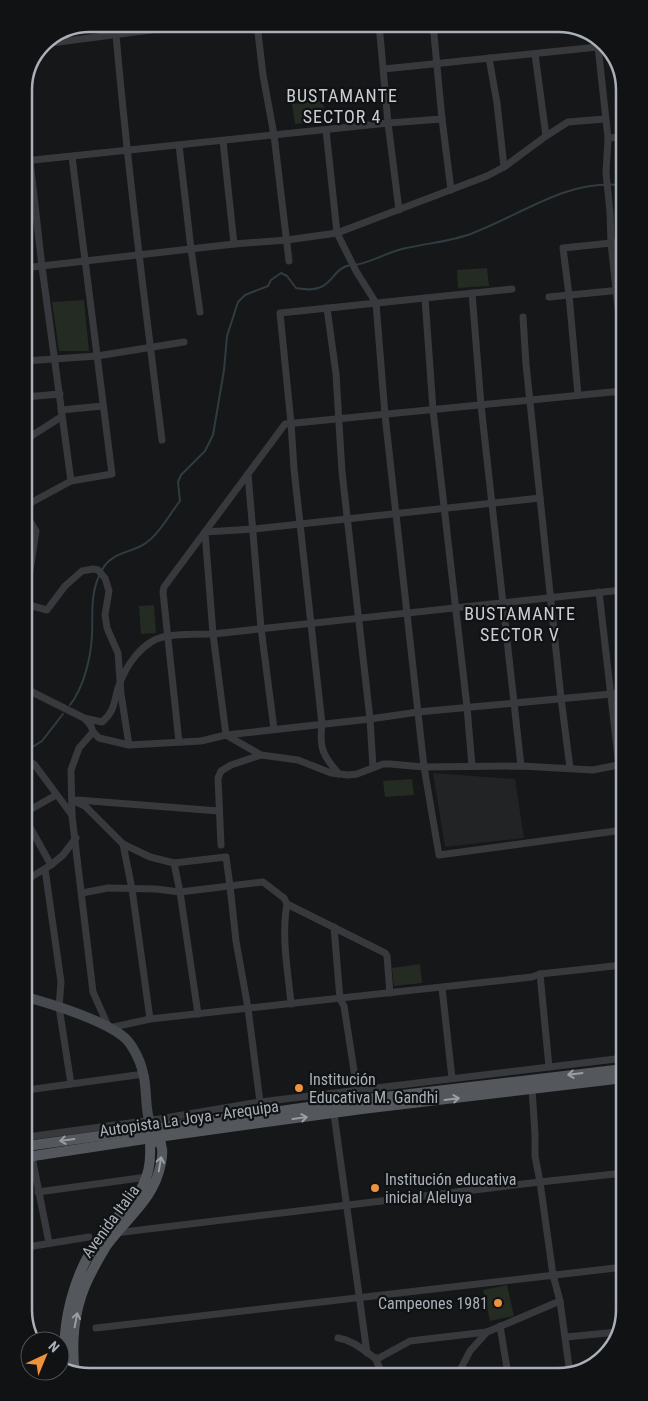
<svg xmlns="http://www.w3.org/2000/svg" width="648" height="1401" font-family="'Roboto Condensed',sans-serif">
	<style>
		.built { fill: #222325 }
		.green { fill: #232b23 }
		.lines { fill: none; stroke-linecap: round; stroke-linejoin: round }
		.stream { stroke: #303c41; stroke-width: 2 }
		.street { stroke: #38393d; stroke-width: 7 }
		.secondary { stroke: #46494d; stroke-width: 10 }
		.primary { stroke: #54575c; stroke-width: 10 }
		.oneway { stroke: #989ea6 }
		.poi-dot { fill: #ec933b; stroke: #111213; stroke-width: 2 }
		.labels { text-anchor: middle; stroke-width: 4.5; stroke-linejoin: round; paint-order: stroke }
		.poi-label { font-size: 16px; fill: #a9b0b8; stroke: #111213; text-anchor: start }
		.street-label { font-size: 16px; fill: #a9b0b8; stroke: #111213 }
		.neighbourhood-label { font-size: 18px; letter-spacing: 1px; fill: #caced4; stroke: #111213 }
		.rim { fill: none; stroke: #a9b0b8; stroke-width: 2.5 }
	</style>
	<rect width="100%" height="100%" fill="#161718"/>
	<polygon class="built" points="433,773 515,779 524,838 445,847"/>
	<g class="green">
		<polygon points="323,101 325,121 295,124 292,104"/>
		<polygon points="487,268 489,286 458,288 457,270"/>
		<polygon points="84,300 89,351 59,351 52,302"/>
		<polygon points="154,605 156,633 141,634 139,606"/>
		<polygon points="412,779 414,795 385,797 383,781"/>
		<polygon points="420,964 422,983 394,986 392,968"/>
		<polygon points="507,1285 514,1316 490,1321 483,1290"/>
	</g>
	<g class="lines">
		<g class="stream">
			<path d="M355,265C372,262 386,253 402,249C426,243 451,242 473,233C523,214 565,180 621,185"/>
			<path d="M102,570C110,554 127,553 141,546C158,537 168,516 180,501L178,482L181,475L205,451L213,435L224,370L227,336L238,302L245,295L268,286L271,280L281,273L287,276L296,288C304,289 313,291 321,287C333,282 335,268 350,265"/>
			<path d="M70,705C84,687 91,657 92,635C93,614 90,594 100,574"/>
			<polyline points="26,751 42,741 63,714"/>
			<polyline points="79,1372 189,1368 274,1376"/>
		</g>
		<g class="street">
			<polyline points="176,24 185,27 219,24"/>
			<polyline points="257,24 263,75 274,135 289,261"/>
			<polyline points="379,24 388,123 399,210"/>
			<polyline points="433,24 442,119 451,190"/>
			<path d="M116,35C128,170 145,305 162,440"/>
			<polyline points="597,37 608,138 606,173 610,212 611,243 621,335"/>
			<polyline points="43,44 166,28 174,24"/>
			<polyline points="535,54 546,136"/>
			<polyline points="489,58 497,103 504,167"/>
			<polyline points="384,69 598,47"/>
			<polyline points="326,130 337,233 356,271 376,303 385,415 424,767 439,855 623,830"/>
			<polyline points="608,138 621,137"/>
			<polyline points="223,141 234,244"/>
			<polyline points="179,145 191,249 200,312"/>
			<polyline points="24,161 388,123 442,119"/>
			<polyline points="30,161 42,267 71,481"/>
			<polyline points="24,268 234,244 287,240 337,233 487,176 504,167 546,136 568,122 605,119"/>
			<polyline points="472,293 481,405 521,766"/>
			<polyline points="549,297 621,290"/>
			<polyline points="425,298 433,410 467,707 472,766"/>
			<polyline points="327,308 336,374 342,472 370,719 373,767"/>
			<polyline points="523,317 526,364 561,698 570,768"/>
			<polyline points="25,361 97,356 184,342"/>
			<polyline points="578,395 569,295 563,248 621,242"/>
			<polyline points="25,397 60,394"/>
			<polyline points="61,410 103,406"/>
			<polyline points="25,440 61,417"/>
			<polyline points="248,474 261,628 274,729"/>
			<polyline points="540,498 254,529 205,532 213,634 226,735 261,755 298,760 331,773 348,775 357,774 383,764 390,764 424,767 521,766 593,770 623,764"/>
			<polyline points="25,506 71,481 112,474 72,157"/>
			<polyline points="25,513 36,531 25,603"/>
			<polyline points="599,592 619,766"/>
			<polyline points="25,604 47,610 65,586 82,571 93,569 98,570 105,578 109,591 105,615 107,628 118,653 121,694 129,745"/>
			<path d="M26,689L84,718L102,722C114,712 114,703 118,688C125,667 142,640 167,636C182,634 198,634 213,634L622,590"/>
			<polyline points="85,719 91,726 93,732 99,738 129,745 201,741 226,735 370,719 418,712 622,693"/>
			<polyline points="93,732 79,748 71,770 72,816 93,992 109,1028 150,1019 532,977 540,974 623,965"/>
			<polyline points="179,742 163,592 164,587 285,424 622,391"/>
			<polyline points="26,762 34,764 72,815"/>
			<path d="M339,774C323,756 319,748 322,724L294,469L291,423L280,313L512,289"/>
			<polyline points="72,800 85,806 123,844 150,857 174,863 226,857 230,886 236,941 248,1008 260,1102"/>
			<polyline points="77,800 219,811"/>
			<polyline points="26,812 56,795"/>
			<polyline points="26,820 51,865"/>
			<polyline points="123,844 132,889 150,1019"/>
			<polyline points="221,845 218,778 221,771 231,765 261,755"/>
			<polyline points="174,863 180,892 198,1014"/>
			<polyline points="45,869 61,982 59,1007 71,1084"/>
			<polyline points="26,880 51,865 63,855 76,838"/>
			<polyline points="82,893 108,888 156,889 180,892 263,882 284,898 287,904 385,953 387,956 390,993"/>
			<path d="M287,904C281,936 288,971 291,1004"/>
			<polyline points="334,927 340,999 344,1006 357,1090"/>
			<polyline points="540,974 549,1067"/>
			<polyline points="442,988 452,1078"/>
			<polyline points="532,1089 535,1134 535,1156 540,1182 553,1275 560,1301 570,1374"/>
			<polyline points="27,1090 144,1074"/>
			<polyline points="334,1114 367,1353"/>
			<polyline points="27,1137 159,1119 260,1102 624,1058"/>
			<polyline points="32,1157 49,1243"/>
			<polyline points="38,1192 147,1177"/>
			<polyline points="115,1233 540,1182 624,1173"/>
			<polyline points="27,1247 89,1237"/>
			<polyline points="500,1326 508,1374"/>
			<polyline points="96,1328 624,1267"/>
			<polyline points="566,1337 618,1332"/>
			<path d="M338,1338C353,1340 363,1350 375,1358H379L410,1341L487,1332"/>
			<polyline points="375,1358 383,1375"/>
			<polyline points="458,1374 470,1351 487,1332 560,1301"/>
		</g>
		<path class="secondary" d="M26,997C52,1004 107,1021 126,1039C133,1046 141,1062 143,1073C147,1086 145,1107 149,1119C150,1122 154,1125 157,1128"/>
		<g class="primary">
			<polyline points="27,1146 359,1100 624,1069"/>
			<polyline points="27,1157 158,1137 362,1109 624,1078"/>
			<path d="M65,1369C61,1323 73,1275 100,1237C124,1204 153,1194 150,1146L158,1137C163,1146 163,1153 161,1163C154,1200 128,1216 107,1245C99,1258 91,1272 85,1286C74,1312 71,1345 75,1373"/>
		</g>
	</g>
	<defs><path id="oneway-shaft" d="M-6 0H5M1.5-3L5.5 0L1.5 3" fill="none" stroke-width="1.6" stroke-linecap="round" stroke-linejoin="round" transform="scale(1.25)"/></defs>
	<g class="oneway">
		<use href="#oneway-shaft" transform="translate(575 1074) rotate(173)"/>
		<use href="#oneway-shaft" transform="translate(452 1099) rotate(-7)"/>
		<use href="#oneway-shaft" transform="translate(300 1118) rotate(-8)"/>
		<use href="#oneway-shaft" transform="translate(67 1140) rotate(172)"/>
		<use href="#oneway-shaft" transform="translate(160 1164) rotate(-80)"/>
		<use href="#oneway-shaft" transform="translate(76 1320) rotate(-79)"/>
	</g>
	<g class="poi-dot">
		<circle cx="299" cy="1088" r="5"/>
		<circle cx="375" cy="1188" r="5"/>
		<circle cx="498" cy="1303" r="5"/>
	</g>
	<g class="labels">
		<g class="poi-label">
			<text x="309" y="1085">Institución<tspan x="309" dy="18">Educativa M. Gandhi</tspan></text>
			<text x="385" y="1185">Institución educativa<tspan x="385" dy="18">inicial Aleluya</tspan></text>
			<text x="488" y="1309" text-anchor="end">Campeones 1981</text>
		</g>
		<g class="street-label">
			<text transform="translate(189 1118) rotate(-8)" y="6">Autopista La Joya - Arequipa</text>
			<text transform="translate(110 1221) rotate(-54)" y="6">Avenida Italia</text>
		</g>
		<g class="neighbourhood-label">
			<text x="342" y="102">BUSTAMANTE<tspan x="342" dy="21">SECTOR 4</tspan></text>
			<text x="520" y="620">BUSTAMANTE<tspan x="520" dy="21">SECTOR V</tspan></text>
		</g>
	</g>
	<path d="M0 0H648V1401H0ZM90 32H558A58 58 0 0 1 616 90V1310A58 58 0 0 1 558 1368H90A58 58 0 0 1 32 1310V90A58 58 0 0 1 90 32Z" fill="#111213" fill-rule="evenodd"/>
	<path class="rim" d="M90 32H558A58 58 0 0 1 616 90V1310A58 58 0 0 1 558 1368H90A58 58 0 0 1 32 1310V90A58 58 0 0 1 90 32Z"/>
	<g transform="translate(45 1356) rotate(44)"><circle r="24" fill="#111213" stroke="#4e5155"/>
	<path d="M0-4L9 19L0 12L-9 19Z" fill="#ec933b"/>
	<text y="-8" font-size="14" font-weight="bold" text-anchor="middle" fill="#a9b0b8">N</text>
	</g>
</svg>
